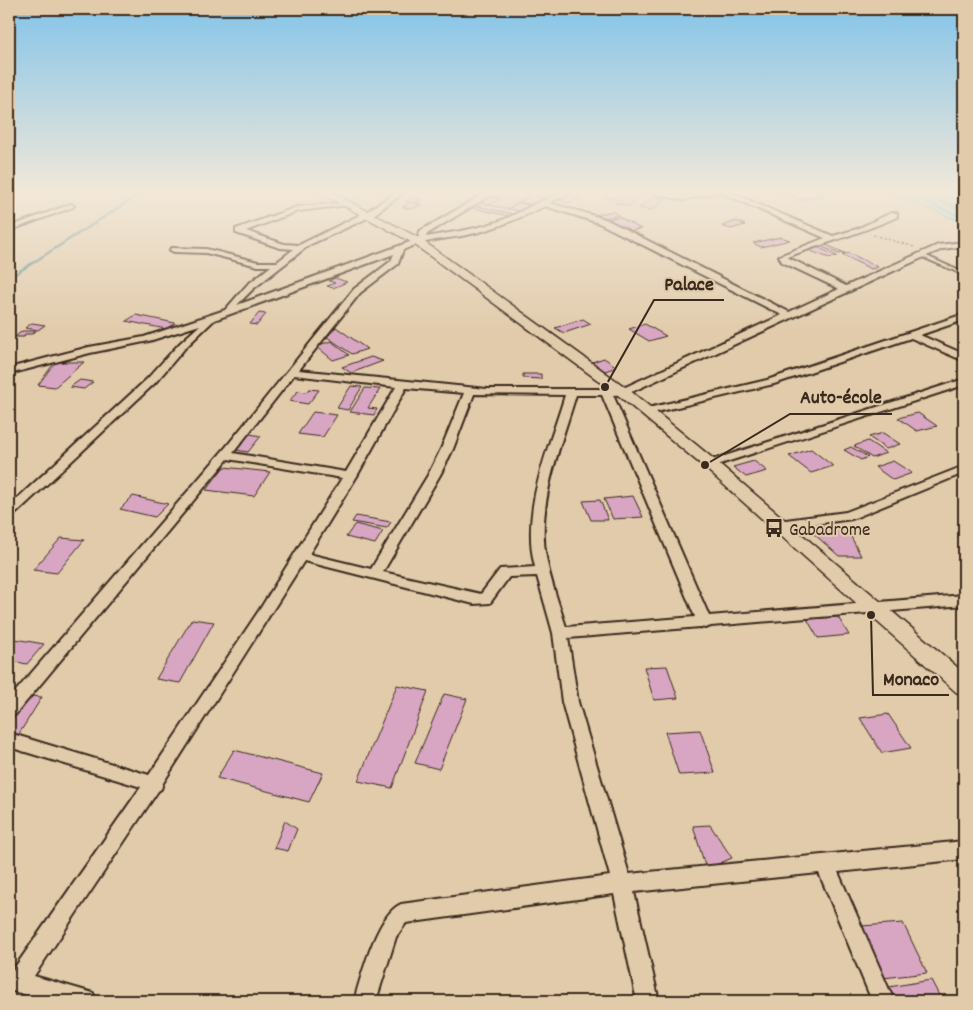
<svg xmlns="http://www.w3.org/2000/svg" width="973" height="1010" font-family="Dekko,sans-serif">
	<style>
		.water { fill: #8dddea; stroke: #6c9598 }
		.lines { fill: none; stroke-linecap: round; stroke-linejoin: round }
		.shore { stroke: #5c7270; stroke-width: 1 }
		.stream { stroke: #6c9598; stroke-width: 2.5 }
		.building { fill: #d8a6c3; stroke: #3b2a1e }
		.lane-casing { stroke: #3b2a1e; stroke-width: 4 }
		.street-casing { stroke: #3b2a1e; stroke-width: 4 }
		.secondary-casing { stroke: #3b2a1e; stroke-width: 3 }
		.path { stroke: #3b2a1e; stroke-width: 1; stroke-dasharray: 2.5 2.5; stroke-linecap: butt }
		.lane { fill: #e1cbab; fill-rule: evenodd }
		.street { fill: #e1cbab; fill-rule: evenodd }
		.secondary { fill: #e1cbab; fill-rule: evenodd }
		.labels { text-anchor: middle; stroke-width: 4; stroke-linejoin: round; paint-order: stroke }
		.poi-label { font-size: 19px; fill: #3b2a1e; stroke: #e1cbab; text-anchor: start }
		.leader { fill: none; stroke: #3b2a1e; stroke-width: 2 }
		.callout-dot { fill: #3b2a1e; stroke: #e1cbab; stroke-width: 2 }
		.callout-label { font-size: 20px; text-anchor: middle; font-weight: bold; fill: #3b2a1e; stroke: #e1cbab; stroke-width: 4; stroke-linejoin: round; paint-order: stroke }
	</style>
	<rect width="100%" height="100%" fill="#e1cbab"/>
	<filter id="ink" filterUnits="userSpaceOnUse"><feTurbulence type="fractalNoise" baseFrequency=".02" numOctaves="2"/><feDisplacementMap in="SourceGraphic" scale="10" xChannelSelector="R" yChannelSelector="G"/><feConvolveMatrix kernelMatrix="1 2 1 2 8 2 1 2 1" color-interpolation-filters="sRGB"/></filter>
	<g filter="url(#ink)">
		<polygon class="water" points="885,191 964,191 964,223"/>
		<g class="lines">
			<g class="shore">
				<polyline points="898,191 964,218"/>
				<polyline points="915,191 964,211"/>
			</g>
			<polyline class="stream" points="9,278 129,201 140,191"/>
		</g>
		<g class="building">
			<polygon points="501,191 513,191 501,198 492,196"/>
			<polygon points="513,191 531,195 508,209 489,205"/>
			<polygon points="613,191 625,191 616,199 603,197"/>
			<polygon points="778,191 812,191 823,195 801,200"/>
			<polygon points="632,193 645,195 629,206 615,203"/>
			<polygon points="531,195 541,197 537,199 541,200 533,205 520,202"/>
			<polygon points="570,195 579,198 568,203 559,200"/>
			<polygon points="413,197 423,199 416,203 406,201"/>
			<polygon points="490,197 500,199 489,205 480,203"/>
			<polygon points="653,197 665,199 651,210 639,208"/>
			<polygon points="411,202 421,205 412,209 402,207"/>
			<polygon points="518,203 529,205 519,211 508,209"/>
			<polygon points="477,206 517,215 513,217 473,208"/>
			<polygon points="613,211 619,215 604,218 594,215"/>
			<polygon points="619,217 641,229 630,231 609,219"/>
			<polygon points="737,221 745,225 731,229 722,226"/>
			<polygon points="781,237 790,240 761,247 753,243"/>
			<polygon points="826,245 845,253 839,254 820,246"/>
			<polygon points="817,247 837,256 829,258 808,250"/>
			<polygon points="849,253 878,267 871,269 842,255"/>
			<polygon points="335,278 347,282 333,288 327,286 335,283 329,281"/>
			<polygon points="259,313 266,314 257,325 250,324"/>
			<polygon points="136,315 175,323 166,329 126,321"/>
			<polygon points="583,319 591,324 564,333 555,328"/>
			<polygon points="32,323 45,325 38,330 25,328"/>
			<polygon points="645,324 666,336 649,341 629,329"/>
			<polygon points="336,327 367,349 352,354 327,337"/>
			<polygon points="22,331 36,331 32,334 25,334 24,337 15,337"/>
			<polygon points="331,341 349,355 333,360 316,346"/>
			<polygon points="371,357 383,361 351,373 342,367"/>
			<polygon points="604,358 617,367 605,371 592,362"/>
			<polygon points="55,362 84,362 55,387 38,385"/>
			<polygon points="523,374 541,374 541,379 523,378"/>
			<polygon points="80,380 93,382 84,389 70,387"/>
			<polygon points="351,386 362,387 348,410 337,408"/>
			<polygon points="365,388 380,389 368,408 377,409 374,415 350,412"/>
			<polygon points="309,389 319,390 308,404 289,401 298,391 306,392"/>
			<polygon points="313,412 337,415 323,437 298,434"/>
			<polygon points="918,413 937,426 917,431 898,418"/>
			<polygon points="244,433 261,436 248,452 230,449"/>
			<polygon points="883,433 900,444 886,449 869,437"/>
			<polygon points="868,441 886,453 872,458 854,446"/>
			<polygon points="851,447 868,457 861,460 844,450"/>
			<polygon points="811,449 833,466 811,473 789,456"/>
			<polygon points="754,461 767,471 746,477 733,467"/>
			<polygon points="893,461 912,473 893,480 875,467"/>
			<polygon points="224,467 270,472 254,496 206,490"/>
			<polygon points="133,496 168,504 155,517 120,509"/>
			<polygon points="633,496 643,517 613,519 604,499"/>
			<polygon points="600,500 608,520 591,520 583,501"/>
			<polygon points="356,516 391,522 387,528 352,522"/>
			<polygon points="355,524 383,531 375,544 346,537"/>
			<polygon points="806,527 846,527 861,556 839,556"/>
			<polygon points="61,538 84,540 57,573 33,570"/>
			<polygon points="838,617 849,635 818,638 807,619"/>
			<polygon points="192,619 214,622 180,683 156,679"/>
			<polygon points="9,638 44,644 27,664 17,662 9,672"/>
			<polygon points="667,666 678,698 654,700 644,667"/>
			<polygon points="397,685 428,691 392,788 358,781"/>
			<polygon points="444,694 467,699 439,769 415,763"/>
			<polygon points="22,695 42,697 17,737 9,732 9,715"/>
			<polygon points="888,714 911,748 882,753 860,718"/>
			<polygon points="700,730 715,773 679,775 665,732"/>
			<polygon points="234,750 323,773 309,802 217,778"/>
			<polygon points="285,821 297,829 288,851 274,848"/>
			<polygon points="710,825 732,858 706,869 693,826"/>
			<polygon points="903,923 927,973 883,978 861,926"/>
			<polygon points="931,980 942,1001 896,1001 889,987"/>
		</g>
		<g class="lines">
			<g class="lane-casing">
				<polygon id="lane" points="920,254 922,254 964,273 964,275 920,256"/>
			</g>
			<g class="street-casing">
				<g id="street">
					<path d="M398,191H406L372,216L309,245L253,289L237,305L418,239L420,231L489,191H497L427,234L426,237C453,232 479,229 505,219C522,212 555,191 571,191L550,203L605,219L789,312L839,289L782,262L779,256L825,238L719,192L682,200L645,191H657L682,196L707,191H727L833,236L857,229L891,213H897V217C861,233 825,243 787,257L846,286L938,245L964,242V246L943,249L924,257L627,394L613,395L709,616L964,595V605L711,626L705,628L700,627L568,638L578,702L629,874L964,841V859L838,872L894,1001H872L819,873L634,892L659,1001H637L614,894L406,923L396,937L376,1001H354C361,977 377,914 401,904L610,876L562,702L553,633L537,576L509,577L490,603L474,604L304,561L163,783L161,789L158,791L34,976L93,993L96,1001H49L9,990V968L13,970L141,787L9,747V733L149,775L260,609L342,478L228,459L15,715L9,717V699L226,447L354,289L391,261L394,254L214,320L185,348L155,383L13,516L9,517V506L147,379L179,344L200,325L149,341L90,353L9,374V368L89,347L144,337L225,310L247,285L271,266H258L206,253L174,252L170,250L171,248L206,249L258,262H277L294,249L280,248L236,233V229L297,207L351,202L352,203L349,205L298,211L246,231L284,244L299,245L366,212ZM545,206L599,223L782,315L621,389H487L299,370L360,293L398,264L403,250C423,240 445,239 467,235C495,229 520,218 545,206ZM294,375L396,387L346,472L233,453ZM406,388L464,393L441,449L428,475L371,569L309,554L357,476ZM474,394L565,395C549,449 520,510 535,567L500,569L481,594L383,572L440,475L453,449ZM576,395H602L695,617L566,627C559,604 550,580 546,557C536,505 561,445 576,395Z"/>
					<polygon points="71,204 74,206 73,207 9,231 9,227"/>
					<polygon points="964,314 964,320 920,335 964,354 964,361 911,338 774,384 648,414 643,411 644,409 767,380"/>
					<polygon points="964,379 964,385 714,466 710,468 704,464 706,462"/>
					<polygon points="964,466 964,473 852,519 778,529 772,525 778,521 846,512"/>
				</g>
			</g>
			<g class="secondary-casing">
				<polygon id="secondary" points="317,191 329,191 419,238 628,389 716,461 964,673 964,695 956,692 704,467 618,395 411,242"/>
			</g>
			<polyline class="path" points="873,235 915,247"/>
			<use href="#lane" class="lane"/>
			<use href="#street" class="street"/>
			<use href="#secondary" class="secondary"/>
		</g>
	</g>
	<linearGradient id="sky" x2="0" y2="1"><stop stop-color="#83c4e9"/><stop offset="0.58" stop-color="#f2e8d9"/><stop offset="1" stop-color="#f2e8d9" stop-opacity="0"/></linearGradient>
	<rect width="973" height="332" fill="url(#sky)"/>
	<defs>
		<g id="bus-bare" transform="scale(1.5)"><path d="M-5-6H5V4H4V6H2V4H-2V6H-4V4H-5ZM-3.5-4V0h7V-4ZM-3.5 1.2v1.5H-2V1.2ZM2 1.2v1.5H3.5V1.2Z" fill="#3b2a1e" stroke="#e1cbab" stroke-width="2.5" paint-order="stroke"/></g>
	</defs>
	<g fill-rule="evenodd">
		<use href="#bus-bare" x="774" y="528"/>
	</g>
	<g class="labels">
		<g class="poi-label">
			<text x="789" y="535">Gabadrome</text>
		</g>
	</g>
	<path class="leader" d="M605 387L654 300H724M705 465L790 414H892M871 615L873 695H949"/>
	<g class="callout-dot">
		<circle cx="605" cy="387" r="5"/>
		<circle cx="705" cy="465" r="5"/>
		<circle cx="871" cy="615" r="5"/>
	</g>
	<g class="callout-label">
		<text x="689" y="290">Palace</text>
		<text x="841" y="403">Auto-école</text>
		<text x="911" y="685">Monaco</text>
	</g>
	<rect width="973" height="1010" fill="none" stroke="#e1cbab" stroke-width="30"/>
	<rect x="15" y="15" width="943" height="980" fill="none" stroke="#3b2a1e" stroke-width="2" filter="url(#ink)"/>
</svg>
